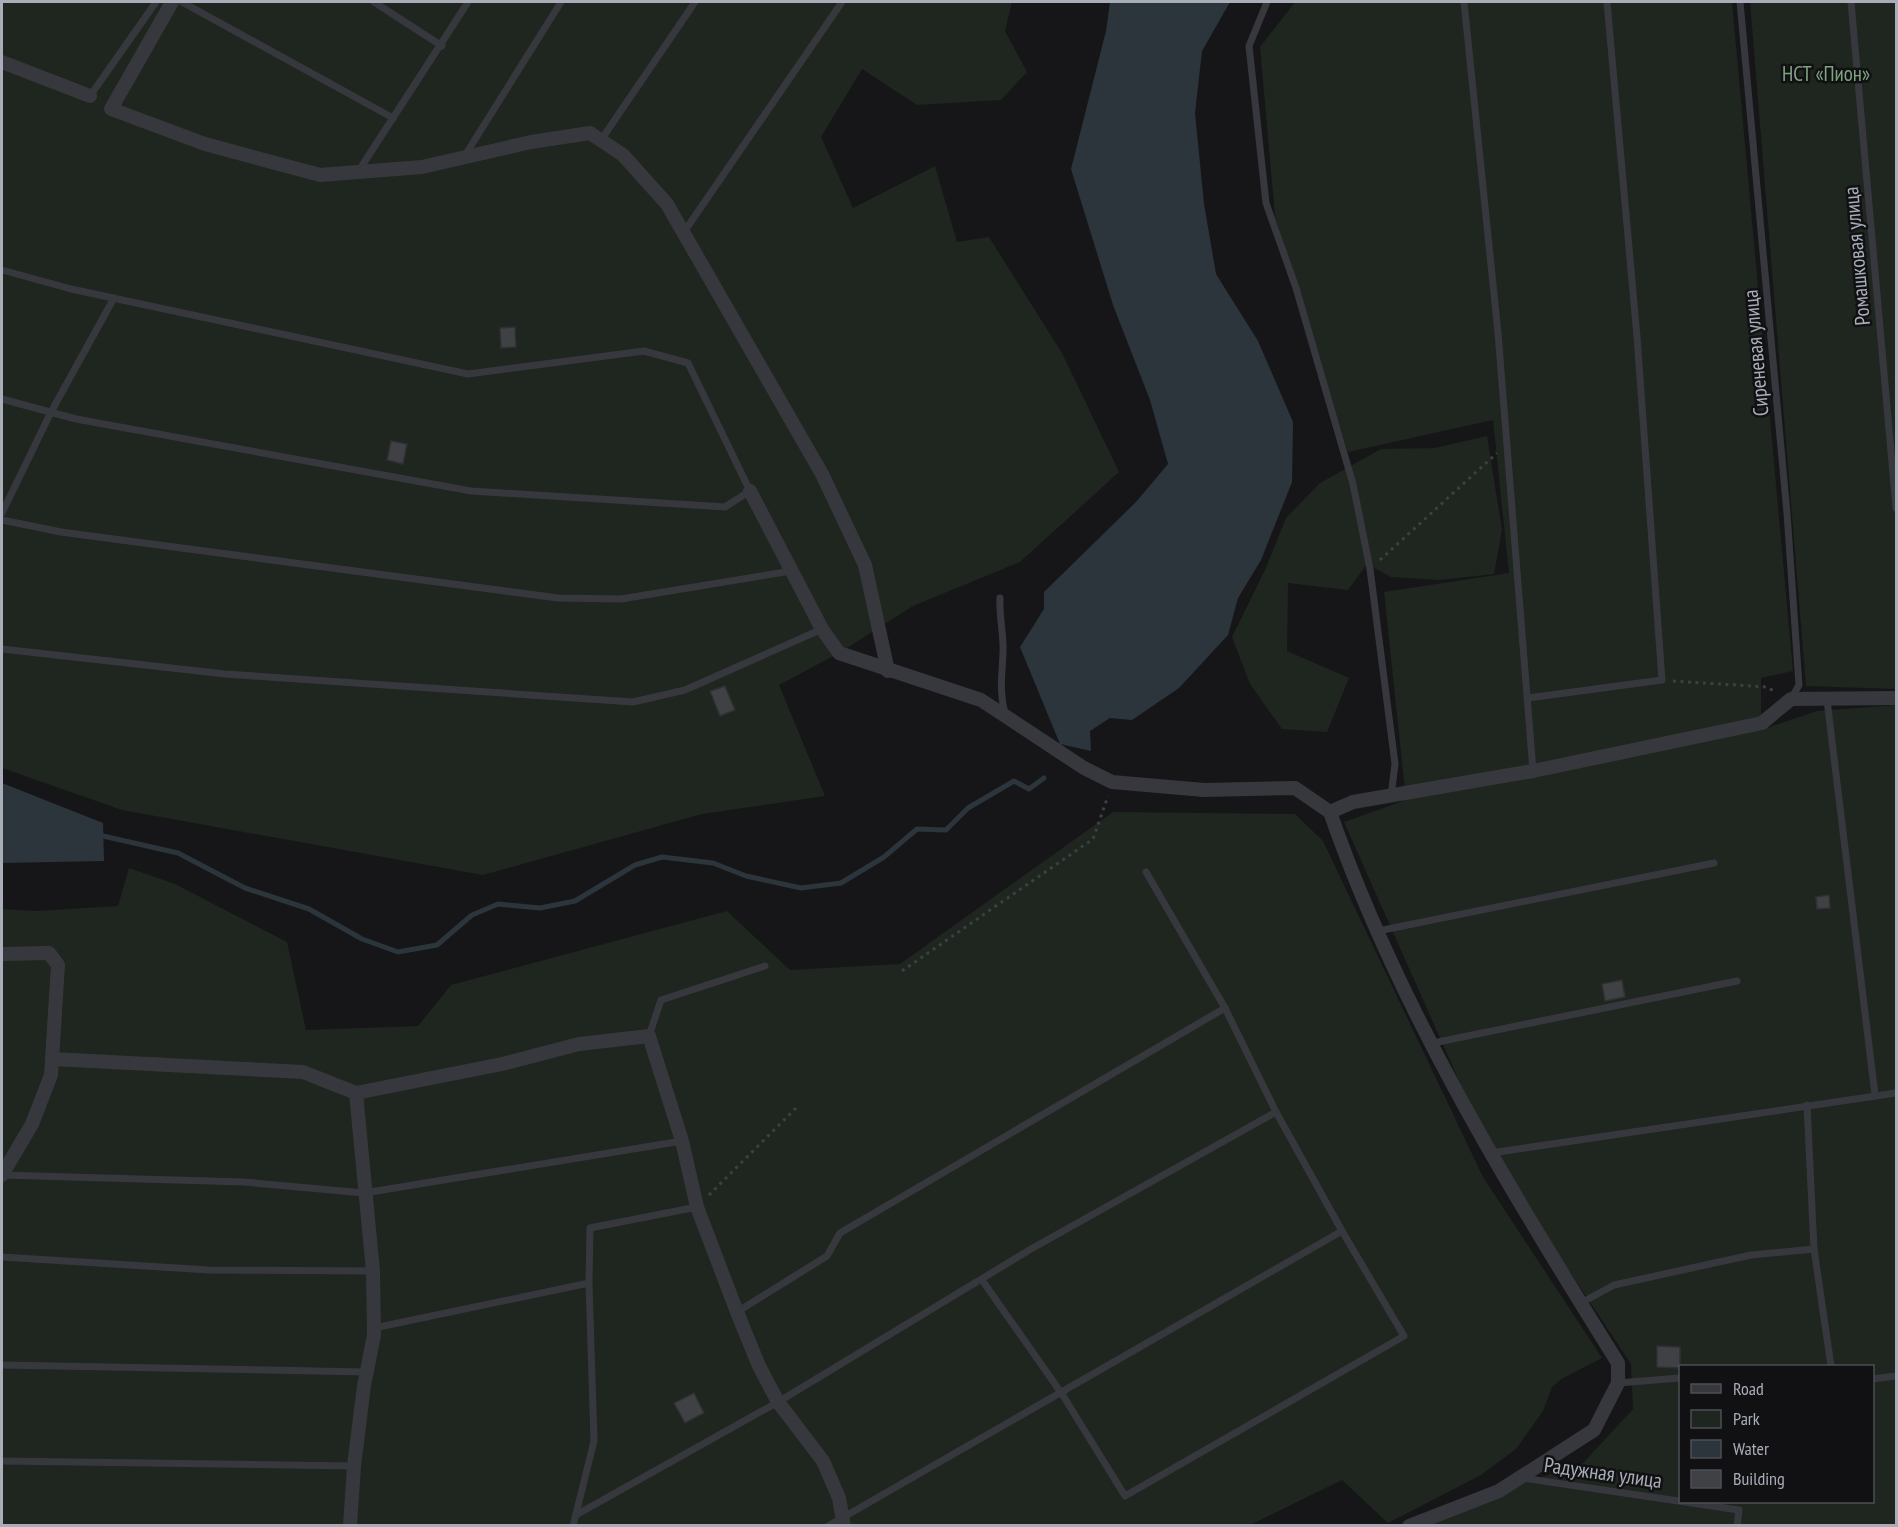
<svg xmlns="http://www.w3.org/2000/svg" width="1898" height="1527" font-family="'PT Sans Narrow',sans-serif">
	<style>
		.green { fill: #1e261f; fill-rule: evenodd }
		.water { fill: #2c353c }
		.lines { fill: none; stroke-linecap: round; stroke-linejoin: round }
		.stream { stroke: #2c353c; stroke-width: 5 }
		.building { fill: #404145; stroke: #303034; stroke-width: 1.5 }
		.path { stroke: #3d3f44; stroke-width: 3; stroke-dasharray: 3 4.5; stroke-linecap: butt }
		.lane { stroke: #37383d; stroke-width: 7 }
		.street { stroke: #37383d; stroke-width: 14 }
		.labels { text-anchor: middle; stroke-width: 5; stroke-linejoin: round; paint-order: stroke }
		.park-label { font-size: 21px; fill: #7fa381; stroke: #111113 }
		.street-label { font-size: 21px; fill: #a8adb8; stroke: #111113 }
	</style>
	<rect width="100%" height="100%" fill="#161618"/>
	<g class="green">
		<polygon points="2,2 1012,2 1005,31 1027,72 1001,100 917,105 862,69 821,137 853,208 935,166 957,242 989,237 1062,353 1119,472 1020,562 913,606 839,653 779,685 825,796 702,814 483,875 122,810 2,768"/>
		<path d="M1295,2H1732L1793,671L1761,678V730L1817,711L1896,705V1525H1400L1583,1463L1633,1409L1631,1364L1492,1155L1344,822L1406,800L1384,592L1509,573L1493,420L1348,452L1275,216L1260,47ZM1680,1366H1872V1502H1680Z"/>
		<polygon points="1750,2 1896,2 1896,689 1806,686"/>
		<polygon points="1487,436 1502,530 1494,574 1440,580 1391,577 1367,564 1348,590 1288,583 1287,651 1349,678 1327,732 1282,729 1250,684 1232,637 1265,570 1286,518 1320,483 1381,449 1435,448"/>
		<polygon points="1113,812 1295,814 1323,841 1483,1177 1602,1358 1563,1378 1552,1387 1543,1411 1516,1449 1481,1475 1388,1523 1342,1480 1248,1526 2,1525 2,909 36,911 118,906 129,868 175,884 287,942 306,1030 418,1026 451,985 727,911 790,970 900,964"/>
	</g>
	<g class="water">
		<polygon points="1110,2 1230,2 1202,51 1195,113 1204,204 1216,274 1258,341 1293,422 1292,482 1261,560 1238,598 1228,635 1179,688 1132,720 1110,718 1090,731 1091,751 1060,744 1020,647 1044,609 1044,592 1136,502 1168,464 1150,400 1113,305 1071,169 1106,31"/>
		<polygon points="2,783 103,823 104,861 2,863"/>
	</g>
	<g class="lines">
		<polyline class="stream" points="103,836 178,853 245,888 309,909 362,939 398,952 437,945 472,915 498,904 540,908 575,901 635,865 662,857 713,863 746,876 801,888 841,883 884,857 917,829 946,830 968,808 1014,781 1029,789 1044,778"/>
	</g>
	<g class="building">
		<polygon points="515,327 516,347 501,348 500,328"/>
		<polygon points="391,441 407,444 403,464 387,460"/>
		<polygon points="725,686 735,710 720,716 710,691"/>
		<polygon points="1829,895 1830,908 1817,909 1816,897"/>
		<polygon points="1622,980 1625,997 1605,1001 1602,984"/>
		<polygon points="1657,1346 1680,1347 1680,1368 1657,1367"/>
		<polygon points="694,1393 704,1413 685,1423 674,1403"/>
	</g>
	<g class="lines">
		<g class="path">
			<polyline points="1380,560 1497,453"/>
			<polyline points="1673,681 1766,687 1776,692"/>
			<polyline points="902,971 1093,839 1108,796"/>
			<polyline points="709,1195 796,1108"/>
		</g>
		<g class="lane">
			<polyline points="182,2 393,118"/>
			<polyline points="374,2 442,46"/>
			<polyline points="1267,2 1249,46 1266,203 1296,288 1353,484 1370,569 1395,764 1391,796"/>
			<polyline points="1464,2 1498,333 1533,771"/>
			<polyline points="1740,2 1787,513 1799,685 1791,699"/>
			<polyline points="1851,2 1896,508"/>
			<polyline points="90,96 156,2"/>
			<polyline points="601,140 695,2"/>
			<polyline points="464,157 561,2"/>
			<polyline points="358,172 468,2"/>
			<polyline points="684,232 842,2"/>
			<polyline points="2,270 71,289 468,374 644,351 688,363 750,491 725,507 471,491 76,419 2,399"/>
			<polyline points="2,513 51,412 114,298"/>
			<polyline points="2,520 61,532 558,598 621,599 791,571"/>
			<path d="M1000,598C999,617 1004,635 1003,653C1002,677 999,690 1005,714"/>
			<polyline points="2,649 225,674 633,702 685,690 822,629"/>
			<polyline points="1528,698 1662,680 1637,337 1607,2"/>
			<polyline points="1827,700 1875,1095"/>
			<polyline points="1378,931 1714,863"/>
			<polyline points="649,1036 661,1000 765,966"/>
			<polyline points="1433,1043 1737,981"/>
			<polyline points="1807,1105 1814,1249 1831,1366"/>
			<polyline points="1491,1153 1896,1093"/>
			<polyline points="2,1175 244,1182 364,1193 682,1141"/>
			<polyline points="2,1257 209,1270 373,1271"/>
			<polyline points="982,1280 1062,1394 1125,1496 1404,1336 1342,1231 1276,1112 1225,1008 1146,872"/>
			<polyline points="1581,1303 1614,1285 1751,1255 1814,1249"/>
			<polyline points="737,1312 827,1256 840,1233 1225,1008"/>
			<polyline points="374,1328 589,1283"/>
			<polyline points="2,1365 367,1372"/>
			<polyline points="1872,1379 1896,1376"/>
			<polyline points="1618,1383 1680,1378"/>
			<polyline points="2,1461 354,1466"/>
			<polyline points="1522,1478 1739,1510 1737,1526"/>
			<polyline points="576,1515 778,1402 1031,1249 1276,1112"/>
			<polyline points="573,1526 594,1441 589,1283 590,1228 697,1207"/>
			<polyline points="828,1526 1342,1231"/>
		</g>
		<g class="street">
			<polyline points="172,2 111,109 205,144 320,175 422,167 531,142 590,133 623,155 667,204 822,474 865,565 888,671"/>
			<polyline points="2,62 90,96"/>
			<polyline points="750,491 822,629 839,653 981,700 1084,768 1112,782 1204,790 1295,788 1330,812"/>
			<polyline points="2,954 49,953 58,965 51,1075 32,1124 2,1175"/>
			<polyline points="52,1059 303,1072 356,1093 502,1064 579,1044 649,1036 682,1141 697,1207 737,1312 759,1366 778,1402 823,1461 839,1498 844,1526"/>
			<polyline points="350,1526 354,1466 364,1386 374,1335 373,1271 356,1093"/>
			<path d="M1409,1526L1499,1491L1594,1430L1618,1383V1363C1509,1188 1398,1008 1330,812L1353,802L1533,771L1762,723L1791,699L1896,698"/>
		</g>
	</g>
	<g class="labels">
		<g class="park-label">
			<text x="1826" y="81">НСТ «Пион»</text>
		</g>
		<g class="street-label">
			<text transform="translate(1857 256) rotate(-95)" y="7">Ромашковая улица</text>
			<text transform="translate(1756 353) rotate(-95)" y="7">Сиреневая улица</text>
			<text transform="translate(1603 1473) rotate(8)" y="7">Радужная улица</text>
		</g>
	</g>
	<rect width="1898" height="1527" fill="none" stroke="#a8adb8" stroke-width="6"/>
	<rect x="1679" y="1365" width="195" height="138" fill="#111113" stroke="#4d4f55" stroke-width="1.5"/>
	<rect x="1691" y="1384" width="30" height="9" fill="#37383d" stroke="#4d4f55" stroke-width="1.5"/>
	<text x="1733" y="1395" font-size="18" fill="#a8adb8">Road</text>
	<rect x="1691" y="1410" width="30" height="18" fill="#1e261f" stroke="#4d4f55" stroke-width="1.5"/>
	<text x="1733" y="1425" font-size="18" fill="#a8adb8">Park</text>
	<rect x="1691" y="1440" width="30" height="18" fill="#2c353c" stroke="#4d4f55" stroke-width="1.5"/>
	<text x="1733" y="1455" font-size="18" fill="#a8adb8">Water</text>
	<rect x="1691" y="1470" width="30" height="18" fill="#404145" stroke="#4d4f55" stroke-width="1.5"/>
	<text x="1733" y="1485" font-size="18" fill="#a8adb8">Building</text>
</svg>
